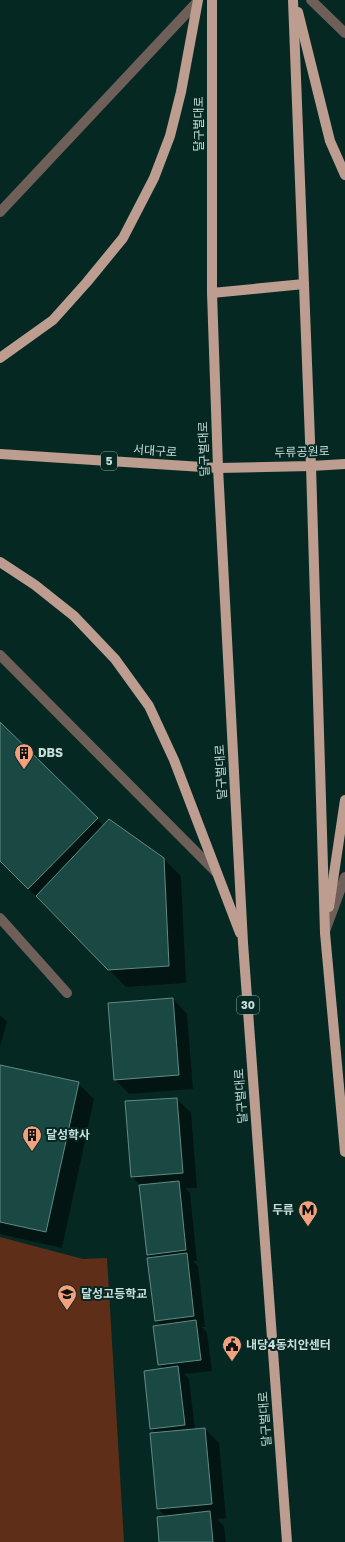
<svg xmlns="http://www.w3.org/2000/svg" width="345" height="1542" font-family="'Golos Text','Noto Sans KR',sans-serif">
	<style>
		.green { fill: #5e2e18 }
		.shadow { fill: #0007 }
		.building { fill: #1a4943; stroke: #608b84 }
		.lines { fill: none; stroke-linecap: round; stroke-linejoin: round }
		.minor { stroke: #6e5f59; stroke-width: 10 }
		.major { stroke: #bc9d8f; stroke-width: 10 }
		.labels { text-anchor: middle; stroke-width: 4; stroke-linejoin: round; paint-order: stroke }
		.shield { fill: #062823; stroke: #8ea7a3; stroke-width: 1 }
		.shield-label { font-size: 11px; font-weight: bold; fill: #c8deda }
		.street-label { font-size: 12px; fill: #c8deda; stroke: #062823 }
		.poi-label { font-size: 12px; font-weight: bold; fill: #c8deda; stroke: #062823; text-anchor: start }
	</style>
	<rect width="100%" height="100%" fill="#062823"/>
	<polygon class="green" points="0,1237 83,1259 107,1258 124,1542 0,1542"/>
	<g class="shadow">
		<polygon points="0,724 104,826 163,858 181,876 186,983 126,987 0,860"/>
		<polygon points="173,999 187,1014 193,1089 129,1094 115,1079"/>
		<polygon points="0,1015 7,1022 0,1047"/>
		<polygon points="0,1066 78,1083 94,1099 62,1248 0,1234"/>
		<polygon points="177,1099 191,1113 197,1188 185,1188 190,1193 197,1261 193,1261 198,1266 205,1327 202,1327 207,1333 212,1371 184,1374 189,1379 195,1430 205,1429 219,1443 226,1518 217,1519 224,1526 226,1542 160,1542 166,1517 158,1509 151,1434 156,1433 151,1428 164,1369 159,1364 161,1326 156,1320 152,1259 148,1254 140,1185 132,1177 127,1102"/>
	</g>
	<g class="building">
		<polygon points="0,722 98,818 28,889 0,861"/>
		<polygon points="109,819 164,858 169,966 108,970 36,896"/>
		<polygon points="173,998 179,1075 114,1080 108,1003"/>
		<polygon points="0,1065 79,1082 46,1232 0,1222"/>
		<polygon points="177,1098 183,1173 131,1177 125,1101"/>
		<polygon points="179,1181 186,1250 147,1255 139,1185"/>
		<polygon points="187,1253 194,1316 155,1321 147,1258"/>
		<polygon points="196,1320 201,1360 158,1365 153,1326"/>
		<polygon points="178,1366 185,1425 150,1429 144,1371"/>
		<polygon points="205,1428 212,1504 157,1509 150,1433"/>
		<polygon points="210,1511 213,1542 159,1542 157,1517"/>
	</g>
	<g class="lines">
		<g class="minor">
			<polyline points="311,0 345,33"/>
			<polyline points="0,212 197,2"/>
			<polyline points="0,655 216,872"/>
			<polyline points="0,918 67,993"/>
			<polyline points="325,931 345,877"/>
		</g>
		<g class="major">
			<polyline points="212,0 212,293 218,468 243,943 287,1542"/>
			<polyline points="293,0 311,466 325,933 345,1152"/>
			<polyline points="298,12 330,141 345,175"/>
			<polyline points="212,293 304,284"/>
			<polyline points="0,358 53,320 87,282 123,238 154,178 170,136 181,92 198,0"/>
			<polyline points="0,454 218,468 311,466 345,464"/>
			<polyline points="0,562 35,585 74,616 115,659 149,706 174,760 240,933"/>
			<polyline points="329,907 345,800"/>
		</g>
	</g>
	<defs>
		<g id="building-pin" transform="scale(1)"><path d="M0 17L-7.5 6A9.5 9.5 0 1 1 7.5 6Z" fill="#f2a17e" stroke="#062823"/><path d="M-4-6H4V6H1V3H-1V6H-4ZM-2.5-4.3h1.7v1.8h-1.7ZM.8-4.3h1.7v1.8H.8ZM-2.5-1h1.7V.8h-1.7ZM.8-1h1.7V.8H.8Z" fill="#111"/></g>
		<g id="metro-pin" transform="scale(1)"><path d="M0 17L-7.5 6A9.5 9.5 0 1 1 7.5 6Z" fill="#f2a17e" stroke="#062823"/><path d="M-5.5 5V-5H-3L0 0L3-5H5.5V5H3V-.5L0 4L-3-.5V5Z" fill="#111"/></g>
		<g id="school-pin" transform="scale(1)"><path d="M0 17L-7.5 6A9.5 9.5 0 1 1 7.5 6Z" fill="#f2a17e" stroke="#062823"/><path d="M0-5L7-2L0 1L-7-2ZM-4 1L0 2.5L4 1V4Q0 6-4 4Z" fill="#111"/></g>
		<g id="civic-pin" transform="scale(1)"><path d="M0 17L-7.5 6A9.5 9.5 0 1 1 7.5 6Z" fill="#f2a17e" stroke="#062823"/><path d="M-.6-6.5H3V-4.5H.6V-3L4-1V1h2V6H-6V1h2V-1L-.6-3ZM-1.2 2.5V6h2.4V2.5Z" fill="#111"/></g>
	</defs>
	<g fill-rule="evenodd">
		<use href="#building-pin" x="24" y="753"/>
		<use href="#building-pin" x="32" y="1135"/>
		<use href="#metro-pin" x="308" y="1210"/>
		<use href="#school-pin" x="67" y="1294"/>
		<use href="#civic-pin" x="232" y="1345"/>
	</g>
	<g class="labels">
		<g class="shield">
			<rect x="101" y="452" width="16" height="18" rx="3"/>
			<rect x="237" y="996" width="22" height="18" rx="3"/>
		</g>
		<g class="shield-label">
			<text x="109" y="465">5</text>
			<text x="248" y="1009">30</text>
		</g>
		<g class="street-label">
			<text transform="translate(199 124) rotate(-90)" y="4">달구벌대로</text>
			<text transform="translate(204 449) rotate(-92)" y="4">달구벌대로</text>
			<text transform="translate(155 451) rotate(4)" y="4">서대구로</text>
			<text transform="translate(302 452) rotate(-2)" y="4">두류공원로</text>
			<text transform="translate(221 772) rotate(-93)" y="4">달구벌대로</text>
			<text transform="translate(241 1096) rotate(-94)" y="4">달구벌대로</text>
			<text transform="translate(265 1419) rotate(-94)" y="4">달구벌대로</text>
		</g>
		<g class="poi-label">
			<text x="38" y="757">DBS</text>
			<text x="46" y="1139">달성학사</text>
			<text x="294" y="1214" text-anchor="end">두류</text>
			<text x="81" y="1298">달성고등학교</text>
			<text x="246" y="1349">내당4동치안센터</text>
		</g>
	</g>
</svg>
